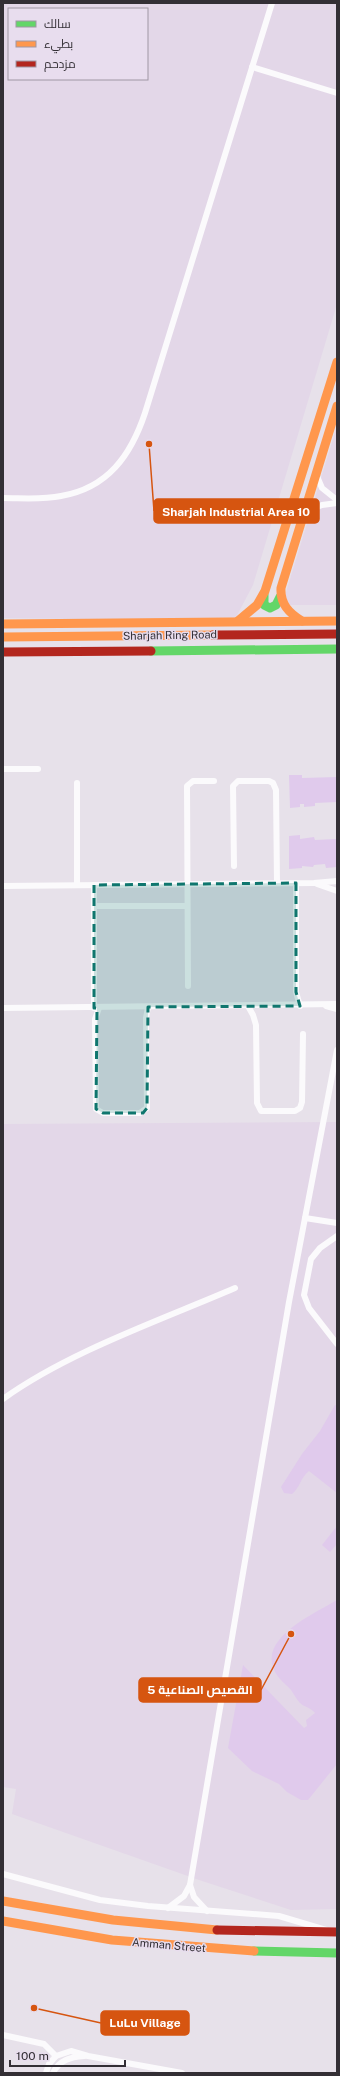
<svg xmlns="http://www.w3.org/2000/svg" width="340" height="2076" font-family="'Public Sans',Cairo,sans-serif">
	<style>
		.built { fill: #e3d7e8; fill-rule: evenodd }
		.green { fill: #e0caec }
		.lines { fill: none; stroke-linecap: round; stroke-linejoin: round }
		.street { stroke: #fbfafc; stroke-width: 6 }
		.fast { stroke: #63d668; stroke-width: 9 }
		.slow { stroke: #ff974d; stroke-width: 9 }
		.jam { stroke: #b3261e; stroke-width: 9 }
		.marked { fill: #0f766e; fill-opacity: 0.2; stroke: #0f766e; stroke-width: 3; stroke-dasharray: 8 5; stroke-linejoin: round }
		.labels { text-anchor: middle; stroke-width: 3; stroke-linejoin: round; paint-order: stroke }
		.street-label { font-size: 11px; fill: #332f35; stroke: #e8ddee }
		.leader { fill: none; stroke: #d65510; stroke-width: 1.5 }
		.callout-dot { fill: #d65510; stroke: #e8ddee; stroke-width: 1.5 }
		.callout { fill: #d65510; stroke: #d65510; stroke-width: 1.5 }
		.callout-label { font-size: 12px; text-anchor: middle; font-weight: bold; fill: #fff }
	</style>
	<rect width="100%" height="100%" fill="#e7e1ea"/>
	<g class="built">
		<path d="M3,3H337V304L253,585L234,621L3,618ZM9,9H147V79H9Z"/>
		<polygon points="337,426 337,605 282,605"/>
		<polygon points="337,1122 337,1909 291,1910 202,1881 12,1814 16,1789 3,1787 3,1124"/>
	</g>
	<g class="green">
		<polygon points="289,775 302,775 302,778 337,777 337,802 315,803 315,806 304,807 304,804 300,804 300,807 290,808"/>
		<polygon points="300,835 300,839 314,837 315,840 336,839 337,867 326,868 325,864 314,865 313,867 302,866 302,868 289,869 289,836"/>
		<path d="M335,1405H337V1493L309,1471C300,1478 300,1488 292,1494L284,1493L281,1487L302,1454L320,1431Z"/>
		<polygon points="337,1526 337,1544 330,1552 322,1545"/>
		<path d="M337,1600V1764L308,1800H301L287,1792L279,1784L252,1771L228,1748L243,1665L304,1728L307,1726L306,1720L315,1713C310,1707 304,1707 300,1703C296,1699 294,1694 291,1690C288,1686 283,1683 280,1679C249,1642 312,1615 337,1600Z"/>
	</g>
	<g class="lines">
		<g class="street">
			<polyline points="252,67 337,93"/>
			<polyline points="316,474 322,488 337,500"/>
			<path d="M3,498C22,498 42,500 61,496C108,488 131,455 145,413L272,3"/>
			<polyline points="304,512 322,505 337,503"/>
			<polyline points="3,769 38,769"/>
			<polyline points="77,783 77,885"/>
			<polyline points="234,866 233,786 238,781 269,781 273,783 276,790 277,883"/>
			<polyline points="296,883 296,992 300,1006"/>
			<polyline points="317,884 337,891"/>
			<polyline points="3,886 314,883 337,881"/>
			<polyline points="94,906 187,906"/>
			<polyline points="188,986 187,786 193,781 214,781"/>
			<polyline points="248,1006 253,1015 256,1025 257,1103 261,1111 295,1111 300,1108 302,1102 303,1034"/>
			<polyline points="326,1006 337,1009"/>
			<polyline points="3,1008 337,1004"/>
			<polyline points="94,1008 94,885"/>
			<polyline points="99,1008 95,1019 96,1109 103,1113 140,1113 147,1108 146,1018 148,1007"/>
			<polyline points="305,1218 337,1223"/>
			<polyline points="337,1236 320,1248 311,1259 304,1295 309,1308 337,1344"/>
			<path d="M3,1399C68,1352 161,1320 235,1288"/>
			<polyline points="3,1874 100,1900 148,1906 279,1916 326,1930"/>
			<polyline points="190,1885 194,1897 207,1911"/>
			<polyline points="168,1908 184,1896 190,1885 289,1302 337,1050"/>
			<polyline points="3,2035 44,2044 56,2056"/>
			<polyline points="46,2073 49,2064 56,2056 71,2051 88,2056 182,2073"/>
			<path d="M53,2073C59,2060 71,2057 84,2056"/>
		</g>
		<g class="fast">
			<polyline points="264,594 264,605 270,608 276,605 280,597"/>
			<polyline points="151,651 337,649"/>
			<polyline points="254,1951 337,1953"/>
		</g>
		<g class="slow">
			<polyline points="238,621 257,605 265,591 337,362"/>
			<path d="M302,621C289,613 280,604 281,588L337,406"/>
			<polyline points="3,624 337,621"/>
			<polyline points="3,637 213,635"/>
			<polyline points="3,1901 113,1920 217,1930"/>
			<polyline points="3,1921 112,1940 254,1951"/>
		</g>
		<g class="jam">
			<polyline points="213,635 337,634"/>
			<polyline points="3,652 151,651"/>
			<polyline points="217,1930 337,1932"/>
		</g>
	</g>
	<path class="marked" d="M296,883V992L300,1006L148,1007L147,1108L143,1113H103L96,1109L97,1008H94V885Z"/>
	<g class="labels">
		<g class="street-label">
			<text transform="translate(170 635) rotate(-1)" y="4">Sharjah Ring Road</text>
			<text transform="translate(169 1945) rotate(5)" y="4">Amman Street</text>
		</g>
	</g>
	<path class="leader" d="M149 444L154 511M291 1634L261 1690M34 2008L101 2023"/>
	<g class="callout-dot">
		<circle cx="149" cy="444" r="4"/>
		<circle cx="291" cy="1634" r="4"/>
		<circle cx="34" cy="2008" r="4"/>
	</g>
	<g class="callout">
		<rect x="154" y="499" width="165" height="24" rx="4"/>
		<rect x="139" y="1678" width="122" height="24" rx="4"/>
		<rect x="101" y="2011" width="88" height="24" rx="4"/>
	</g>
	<g class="callout-label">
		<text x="236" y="516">Sharjah Industrial Area 10</text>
		<text x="200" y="1694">القصيص الصناعية 5</text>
		<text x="145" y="2027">LuLu Village</text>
	</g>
	<rect width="340" height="2076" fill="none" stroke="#332f35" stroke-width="8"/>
	<rect x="8" y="8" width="140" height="72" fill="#e8ddee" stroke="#a097a4"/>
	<rect x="16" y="21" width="20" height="6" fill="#63d668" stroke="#a097a4"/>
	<text x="44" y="28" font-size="12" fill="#332f35">سالك</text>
	<rect x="16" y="41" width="20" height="6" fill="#ff974d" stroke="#a097a4"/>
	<text x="44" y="48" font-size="12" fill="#332f35">بطيء</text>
	<rect x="16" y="61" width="20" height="6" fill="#b3261e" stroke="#a097a4"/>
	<text x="44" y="68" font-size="12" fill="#332f35">مزدحم</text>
	<path d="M10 2060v6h115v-6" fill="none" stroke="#332f35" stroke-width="2"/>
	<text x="16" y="2060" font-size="12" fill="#332f35" stroke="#e8ddee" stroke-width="3" paint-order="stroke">100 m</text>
</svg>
